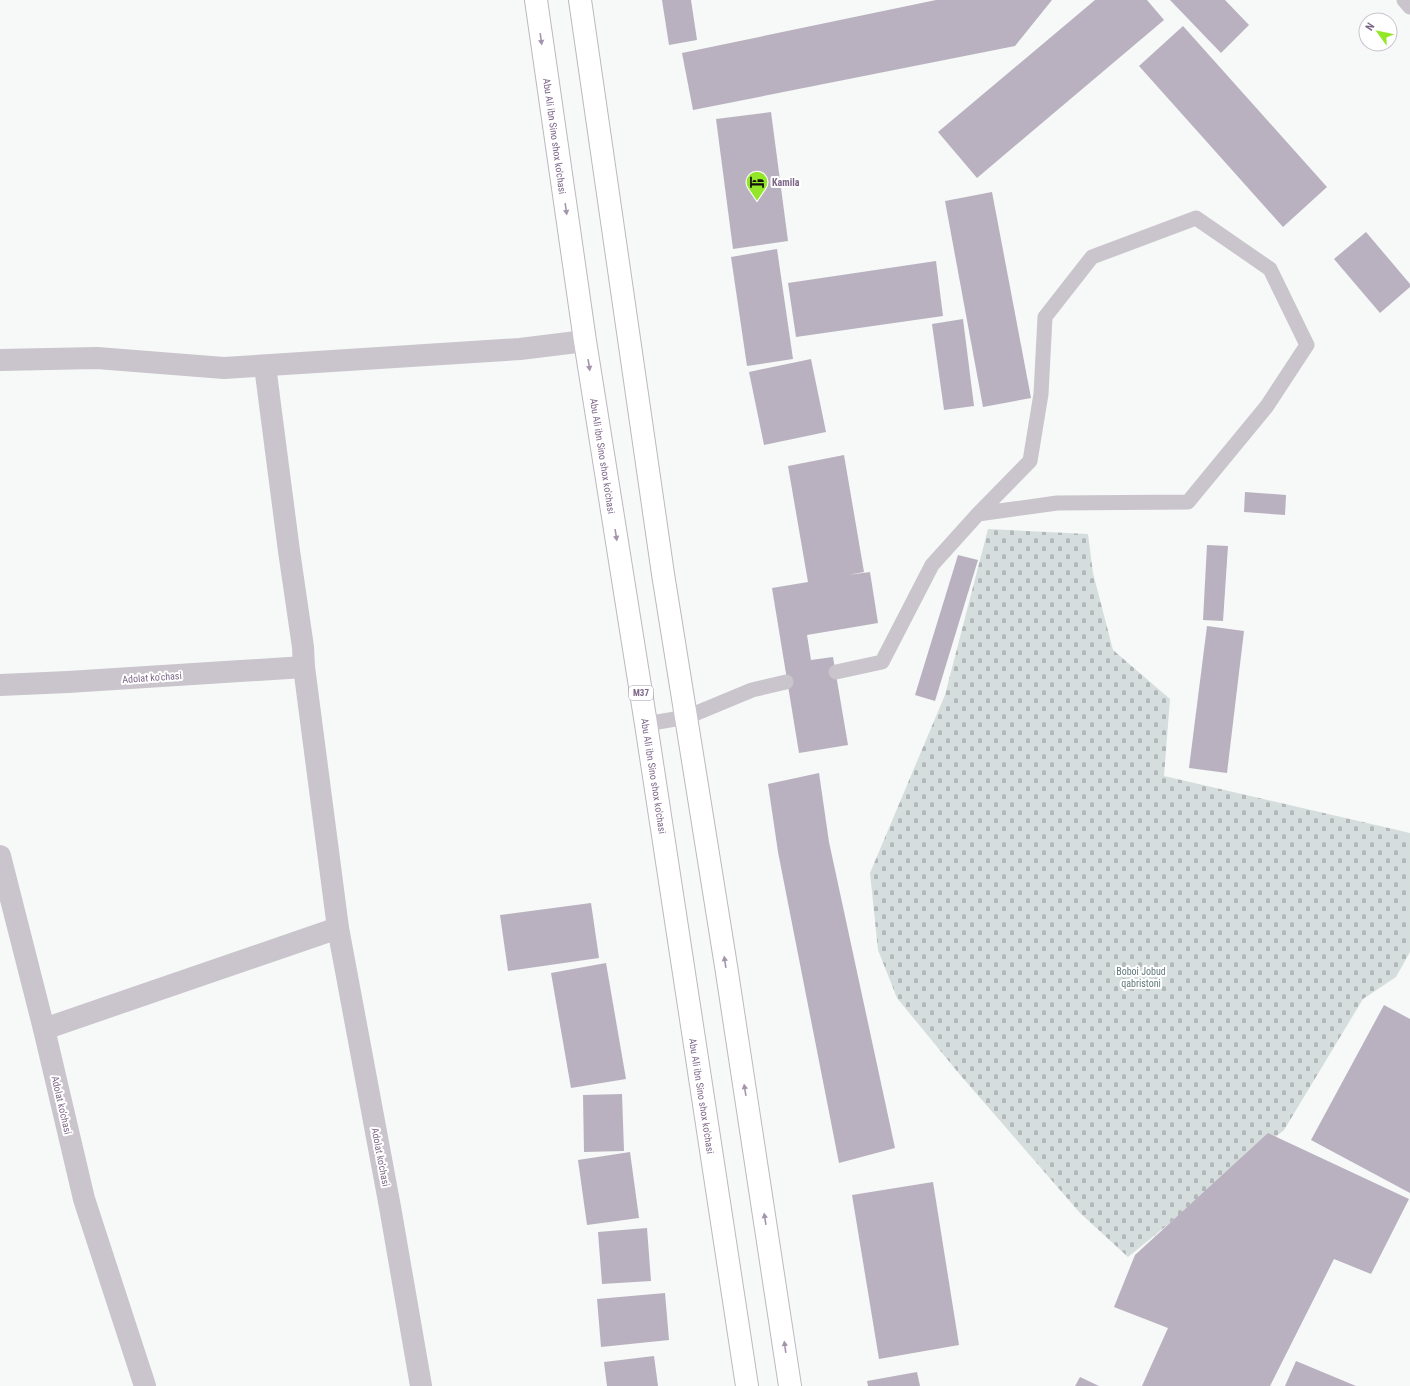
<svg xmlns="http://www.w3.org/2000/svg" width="1410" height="1386" font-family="'Roboto Condensed',sans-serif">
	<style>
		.cemetery { fill: url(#cemetery-stones) }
		.building { fill: #b9b1bf }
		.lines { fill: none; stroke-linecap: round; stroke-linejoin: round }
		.primary-casing { stroke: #bdb8c0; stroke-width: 24 }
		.lane { stroke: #cac4cc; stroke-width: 15 }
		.street { stroke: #cac4cc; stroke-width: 22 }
		.primary { stroke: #fff; stroke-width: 22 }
		.oneway { fill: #a495ac }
		.labels { text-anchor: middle; stroke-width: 4; stroke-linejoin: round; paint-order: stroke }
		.shield { fill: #fff; stroke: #a495ac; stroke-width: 1 }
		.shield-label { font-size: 9px; font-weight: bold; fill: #7d6788 }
		.street-label { font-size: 10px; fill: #7d6788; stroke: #fff }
		.poi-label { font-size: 10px; font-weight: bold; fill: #7d6788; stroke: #fff; text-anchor: start }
		.park-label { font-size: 10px; fill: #627a7a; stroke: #fff }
	</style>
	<defs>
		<pattern id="cemetery-stones" width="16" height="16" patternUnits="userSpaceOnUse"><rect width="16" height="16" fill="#d5dedd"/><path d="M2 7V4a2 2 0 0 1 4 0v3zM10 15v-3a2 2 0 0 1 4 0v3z" fill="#b2b8b9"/></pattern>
	</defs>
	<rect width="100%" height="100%" fill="#f6f9f7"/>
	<polygon class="cemetery" points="988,529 1088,534 1093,573 1113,650 1170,699 1164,776 1410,833 1410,952 1396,977 1363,999 1284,1130 1128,1257 1080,1213 961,1076 897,998 878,950 870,873 945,695"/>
	<g class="building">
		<polygon points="662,0 691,0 697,40 669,45"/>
		<polygon points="936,0 1052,0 1015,46 693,110 682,53"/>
		<polygon points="1095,0 1147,0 1164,20 977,178 938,132"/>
		<polygon points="1170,0 1225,0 1249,25 1221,53"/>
		<polygon points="1183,26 1327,187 1283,227 1139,66"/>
		<polygon points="771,112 788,241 733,249 716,119"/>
		<polygon points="992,192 1031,398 983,407 945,201"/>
		<polygon points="1366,232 1410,284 1410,287 1380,313 1334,259"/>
		<polygon points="777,249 793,359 747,366 731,257"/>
		<polygon points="936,261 943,316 796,337 788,283"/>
		<polygon points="963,319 974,406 944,410 932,324"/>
		<polygon points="811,359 826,432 764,445 749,372"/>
		<polygon points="844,455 864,572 848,575 870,572 878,623 807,635 811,660 833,657 848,745 799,753 772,588 808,582 788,466"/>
		<polygon points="1245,492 1286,495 1285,515 1244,512"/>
		<polygon points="1207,545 1228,546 1223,621 1203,620"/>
		<polygon points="958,555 978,560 935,701 915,695"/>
		<polygon points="1207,626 1244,631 1227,773 1189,768"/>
		<polygon points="819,773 829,842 895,1148 839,1163 778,852 768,784"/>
		<polygon points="591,903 599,958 508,971 500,915"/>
		<polygon points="606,963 626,1079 571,1088 551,973"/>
		<polygon points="1384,1005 1410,1019 1410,1193 1311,1140"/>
		<polygon points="622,1094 624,1151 584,1152 583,1095"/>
		<polygon points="1268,1133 1409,1199 1371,1274 1334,1259 1270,1386 1142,1386 1168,1328 1114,1307 1135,1255"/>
		<polygon points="630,1152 639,1218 587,1225 578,1160"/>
		<polygon points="933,1182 959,1345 879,1359 852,1195"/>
		<polygon points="647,1228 651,1281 602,1284 598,1232"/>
		<polygon points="665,1293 669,1340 601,1347 597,1299"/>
		<polygon points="654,1356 658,1386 607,1386 604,1362"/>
		<polygon points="1296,1361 1356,1386 1285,1386"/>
		<polygon points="917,1372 920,1386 868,1386 867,1381"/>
		<polygon points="1080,1377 1099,1386 1075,1386"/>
	</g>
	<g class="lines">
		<g class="primary-casing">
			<g id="primary">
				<polyline points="536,0 585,341 646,724 747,1386"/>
				<polyline points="580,0 663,574 726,966 790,1386"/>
			</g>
		</g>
		<g class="lane">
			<polyline points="1404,0 1410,7"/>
			<polyline points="836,672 882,662 932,565 978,514 1030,461 1041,394 1045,317 1092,257 1196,218 1270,269 1307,345 1267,406 1188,502 1057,503 978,514"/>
			<polyline points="646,724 687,717 752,690 786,682"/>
		</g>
		<g class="street">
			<polyline points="0,360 97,358 224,368 520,349 585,341"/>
			<polyline points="265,366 289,551 303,647 304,667 338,928 390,1207 421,1386"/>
			<polyline points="0,685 68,682 304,667"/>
			<polyline points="0,856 44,1029 84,1199 145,1386"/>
			<polyline points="44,1029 338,928"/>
		</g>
		<use href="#primary" class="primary"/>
	</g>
	<defs><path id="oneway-solid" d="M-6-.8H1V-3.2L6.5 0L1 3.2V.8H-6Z"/></defs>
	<g class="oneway">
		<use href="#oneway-solid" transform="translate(541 39) rotate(82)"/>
		<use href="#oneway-solid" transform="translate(566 209) rotate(82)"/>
		<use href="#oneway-solid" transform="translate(589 365) rotate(81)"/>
		<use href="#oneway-solid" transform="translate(616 535) rotate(81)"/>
		<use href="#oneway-solid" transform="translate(725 962) rotate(-99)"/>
		<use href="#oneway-solid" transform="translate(745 1090) rotate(-99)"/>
		<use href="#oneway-solid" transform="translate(765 1219) rotate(-99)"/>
		<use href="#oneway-solid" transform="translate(785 1347) rotate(-98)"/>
	</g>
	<defs>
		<g id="hotel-pin" transform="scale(1.15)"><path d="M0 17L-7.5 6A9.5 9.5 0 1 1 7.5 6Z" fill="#93e728" stroke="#fff"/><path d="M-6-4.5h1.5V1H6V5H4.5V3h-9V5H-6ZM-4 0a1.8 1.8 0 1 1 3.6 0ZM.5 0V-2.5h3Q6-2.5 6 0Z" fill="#111"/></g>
	</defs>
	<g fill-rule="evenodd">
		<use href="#hotel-pin" x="757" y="182"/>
	</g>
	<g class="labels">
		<rect class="shield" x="629" y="686" width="24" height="14" rx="3"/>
		<g class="shield-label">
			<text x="641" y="696">M37</text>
		</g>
		<g class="street-label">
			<text transform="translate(555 136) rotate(82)" y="4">Abu Ali ibn Sino shox ko'chasi</text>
			<text transform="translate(603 456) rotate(81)" y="4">Abu Ali ibn Sino shox ko'chasi</text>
			<text transform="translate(152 677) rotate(-4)" y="4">Adolat ko'chasi</text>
			<text transform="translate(654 776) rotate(81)" y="4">Abu Ali ibn Sino shox ko'chasi</text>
			<text transform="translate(702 1096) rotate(81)" y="4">Abu Ali ibn Sino shox ko'chasi</text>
			<text transform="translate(62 1105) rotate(77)" y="4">Adolat ko'chasi</text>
			<text transform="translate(381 1157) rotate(79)" y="4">Adolat ko'chasi</text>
		</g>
		<g class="poi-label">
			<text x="772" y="186">Kamila</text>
		</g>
		<g class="park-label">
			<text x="1141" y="975">Boboi Jobud<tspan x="1141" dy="12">qabristoni</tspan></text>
		</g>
	</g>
	<g transform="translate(1378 32) rotate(303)"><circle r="19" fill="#ffffff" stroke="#cbc2cf"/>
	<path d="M0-3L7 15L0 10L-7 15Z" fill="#93e728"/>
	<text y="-6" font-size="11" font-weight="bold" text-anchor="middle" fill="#7d6788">N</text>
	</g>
</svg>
